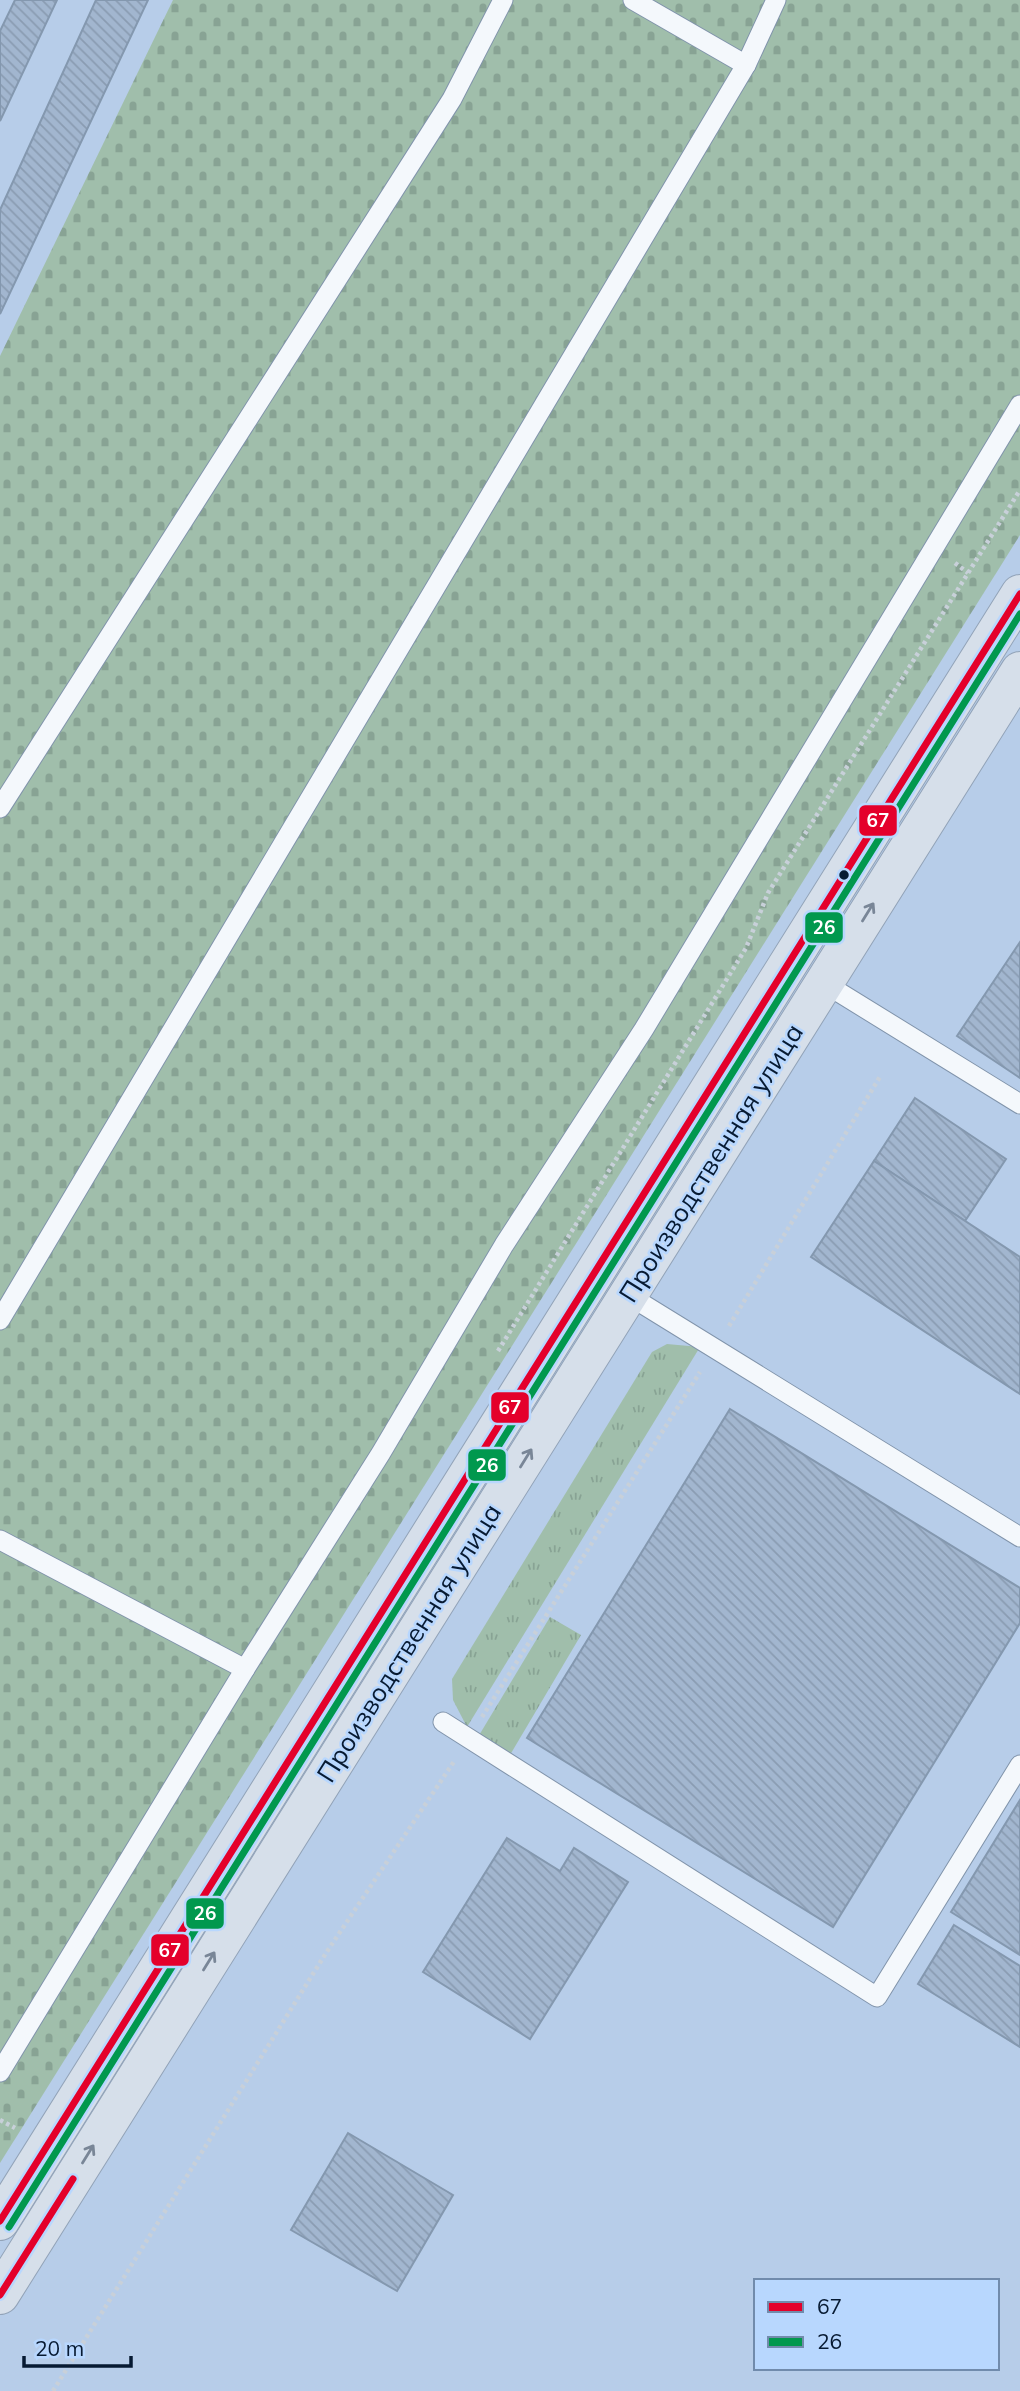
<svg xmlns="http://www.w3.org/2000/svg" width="1020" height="2391" font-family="Mulish,sans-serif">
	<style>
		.grass { fill: url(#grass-tufts) }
		.cemetery { fill: url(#cemetery-stones) }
		.building { fill: url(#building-back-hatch); stroke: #8498af; stroke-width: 2 }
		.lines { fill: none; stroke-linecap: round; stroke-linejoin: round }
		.lane-casing { stroke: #8194ab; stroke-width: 21 }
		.highway-casing { stroke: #92a3b8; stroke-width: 40 }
		.path { stroke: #c8d0d9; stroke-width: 4.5; stroke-dasharray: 3.5 3.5; stroke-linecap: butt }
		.lane { stroke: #f4f8fc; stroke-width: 19 }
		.highway { stroke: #d6dfea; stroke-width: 38 }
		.bus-1-casing { stroke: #b8d7fe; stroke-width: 12 }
		.bus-2-casing { stroke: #b8d7fe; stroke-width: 12 }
		.bus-1 { stroke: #e4002b; stroke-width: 7 }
		.bus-2 { stroke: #01984e; stroke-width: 7 }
		.oneway { stroke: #798697 }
		.bus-dot { fill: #071a32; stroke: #b8d7fe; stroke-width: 2.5 }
		.labels { text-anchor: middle; stroke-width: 5; stroke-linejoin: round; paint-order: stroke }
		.street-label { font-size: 26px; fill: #071a32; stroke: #b8d7fe }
		.line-badge { stroke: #b8d7fe; stroke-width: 2.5 }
		.badge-label { font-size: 19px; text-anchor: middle; font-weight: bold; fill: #fff }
	</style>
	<defs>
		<pattern id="grass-tufts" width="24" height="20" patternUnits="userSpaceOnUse" patternTransform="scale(1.75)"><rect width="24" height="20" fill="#a0beab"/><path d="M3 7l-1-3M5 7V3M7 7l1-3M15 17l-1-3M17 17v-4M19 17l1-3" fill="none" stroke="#88a394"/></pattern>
		<pattern id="cemetery-stones" width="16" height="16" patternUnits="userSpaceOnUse" patternTransform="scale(1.75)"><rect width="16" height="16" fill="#a0beab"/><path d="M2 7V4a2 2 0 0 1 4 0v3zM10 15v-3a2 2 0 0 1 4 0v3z" fill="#88a394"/></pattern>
		<pattern id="building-back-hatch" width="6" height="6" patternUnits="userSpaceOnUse" patternTransform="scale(1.75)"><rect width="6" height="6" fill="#a2b6cf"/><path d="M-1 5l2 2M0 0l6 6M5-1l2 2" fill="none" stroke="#8a9cb2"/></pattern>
	</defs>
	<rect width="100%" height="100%" fill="#b7cde9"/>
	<g class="grass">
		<polygon points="667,1344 700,1347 467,1727 453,1700 452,1679 652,1352"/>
		<polygon points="550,1617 581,1635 510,1755 478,1737"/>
	</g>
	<polygon class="cemetery" points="173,0 1020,0 1020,535 0,2163 0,356"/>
	<g class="building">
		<polygon points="15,0 57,0 0,121 0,31"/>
		<polygon points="96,0 148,0 0,314 0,210"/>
		<polygon points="1020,942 1020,1078 957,1036"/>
		<polygon points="915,1098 1006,1159 965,1221 874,1161"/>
		<polygon points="874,1161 1020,1257 1020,1394 811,1257"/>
		<polygon points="730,1409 1020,1588 1020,1623 833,1927 527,1738"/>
		<polygon points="1020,1800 1020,1955 951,1912"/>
		<polygon points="507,1838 560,1871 574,1848 628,1882 530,2039 423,1972"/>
		<polygon points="954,1925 1020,1966 1020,2047 918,1984"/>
		<polygon points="348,2133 453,2195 397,2291 291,2230"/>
	</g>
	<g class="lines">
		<g class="lane-casing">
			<g id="lane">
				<polyline points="633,0 746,65"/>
				<polyline points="0,808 452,99 503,0"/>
				<polyline points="824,983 1020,1104"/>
				<polyline points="628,1295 1020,1537"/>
				<polyline points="0,1320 746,65 776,0"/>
				<polyline points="0,1540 245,1669"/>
				<polyline points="443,1722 877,1997 1020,1765"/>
				<polyline points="0,2072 245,1669 381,1453 504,1245 644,1029 1020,405"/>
			</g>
		</g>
		<g class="highway-casing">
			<g id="highway">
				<polyline points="0,2221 1020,594"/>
				<polyline points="0,2295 1020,671"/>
			</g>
		</g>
		<g class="path">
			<polyline points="955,563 968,573"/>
			<polyline points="729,1326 881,1075"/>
			<polyline points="498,1351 746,948 768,893 1020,490"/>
			<polyline points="482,1717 700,1372"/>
			<polyline points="0,2120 15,2128"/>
			<polyline points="53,2391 326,1953 455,1760"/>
		</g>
		<use href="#lane" class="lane"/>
		<use href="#highway" class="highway"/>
		<g class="bus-1-casing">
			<g id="bus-1">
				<polyline points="0,2221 1020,594"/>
				<polyline points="0,2295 73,2179"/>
			</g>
		</g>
		<g class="bus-2-casing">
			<polyline id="bus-2" points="9,2227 1020,614"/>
		</g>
		<use href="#bus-1" class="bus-1"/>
		<use href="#bus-2" class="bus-2"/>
	</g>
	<defs><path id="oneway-shaft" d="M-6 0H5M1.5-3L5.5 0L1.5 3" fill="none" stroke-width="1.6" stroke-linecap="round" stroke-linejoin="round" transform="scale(1.75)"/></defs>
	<g class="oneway">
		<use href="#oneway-shaft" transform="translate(868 912) rotate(-58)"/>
		<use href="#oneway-shaft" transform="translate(526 1458) rotate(-58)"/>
		<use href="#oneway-shaft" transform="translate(209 1961) rotate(-58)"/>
		<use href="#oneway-shaft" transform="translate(88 2154) rotate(-58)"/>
	</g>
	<circle class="bus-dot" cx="844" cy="875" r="6"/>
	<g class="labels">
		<g class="street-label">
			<text transform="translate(711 1163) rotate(-58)" y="9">Производственная улица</text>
			<text transform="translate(409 1643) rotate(-58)" y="9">Производственная улица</text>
		</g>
	</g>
	<g class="line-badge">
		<rect x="858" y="804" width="40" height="33" rx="7" fill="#e4002b"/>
		<rect x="804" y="911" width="40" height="33" rx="7" fill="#01984e"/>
		<rect x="490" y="1391" width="40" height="33" rx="7" fill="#e4002b"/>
		<rect x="467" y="1448" width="40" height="34" rx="7" fill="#01984e"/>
		<rect x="185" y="1897" width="40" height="33" rx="7" fill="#01984e"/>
		<rect x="150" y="1933" width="40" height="34" rx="7" fill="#e4002b"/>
	</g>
	<g class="badge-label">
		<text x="878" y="827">67</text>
		<text x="824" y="934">26</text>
		<text x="510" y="1414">67</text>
		<text x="487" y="1472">26</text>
		<text x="205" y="1920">26</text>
		<text x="170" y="1957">67</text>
	</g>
	<rect x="754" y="2279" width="245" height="91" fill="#b8d7fe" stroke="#718bac" stroke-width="2"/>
	<rect x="768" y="2302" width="35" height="10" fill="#e4002b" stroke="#718bac" stroke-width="2"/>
	<text x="817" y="2314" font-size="21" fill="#071a32">67</text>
	<rect x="768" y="2337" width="35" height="10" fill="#01984e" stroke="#718bac" stroke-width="2"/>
	<text x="817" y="2349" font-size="21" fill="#071a32">26</text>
	<path d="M24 2356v10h107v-10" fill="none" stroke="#071a32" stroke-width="3.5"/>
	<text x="35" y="2356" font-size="21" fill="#071a32" stroke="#b8d7fe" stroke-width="5" paint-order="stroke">20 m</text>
</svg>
